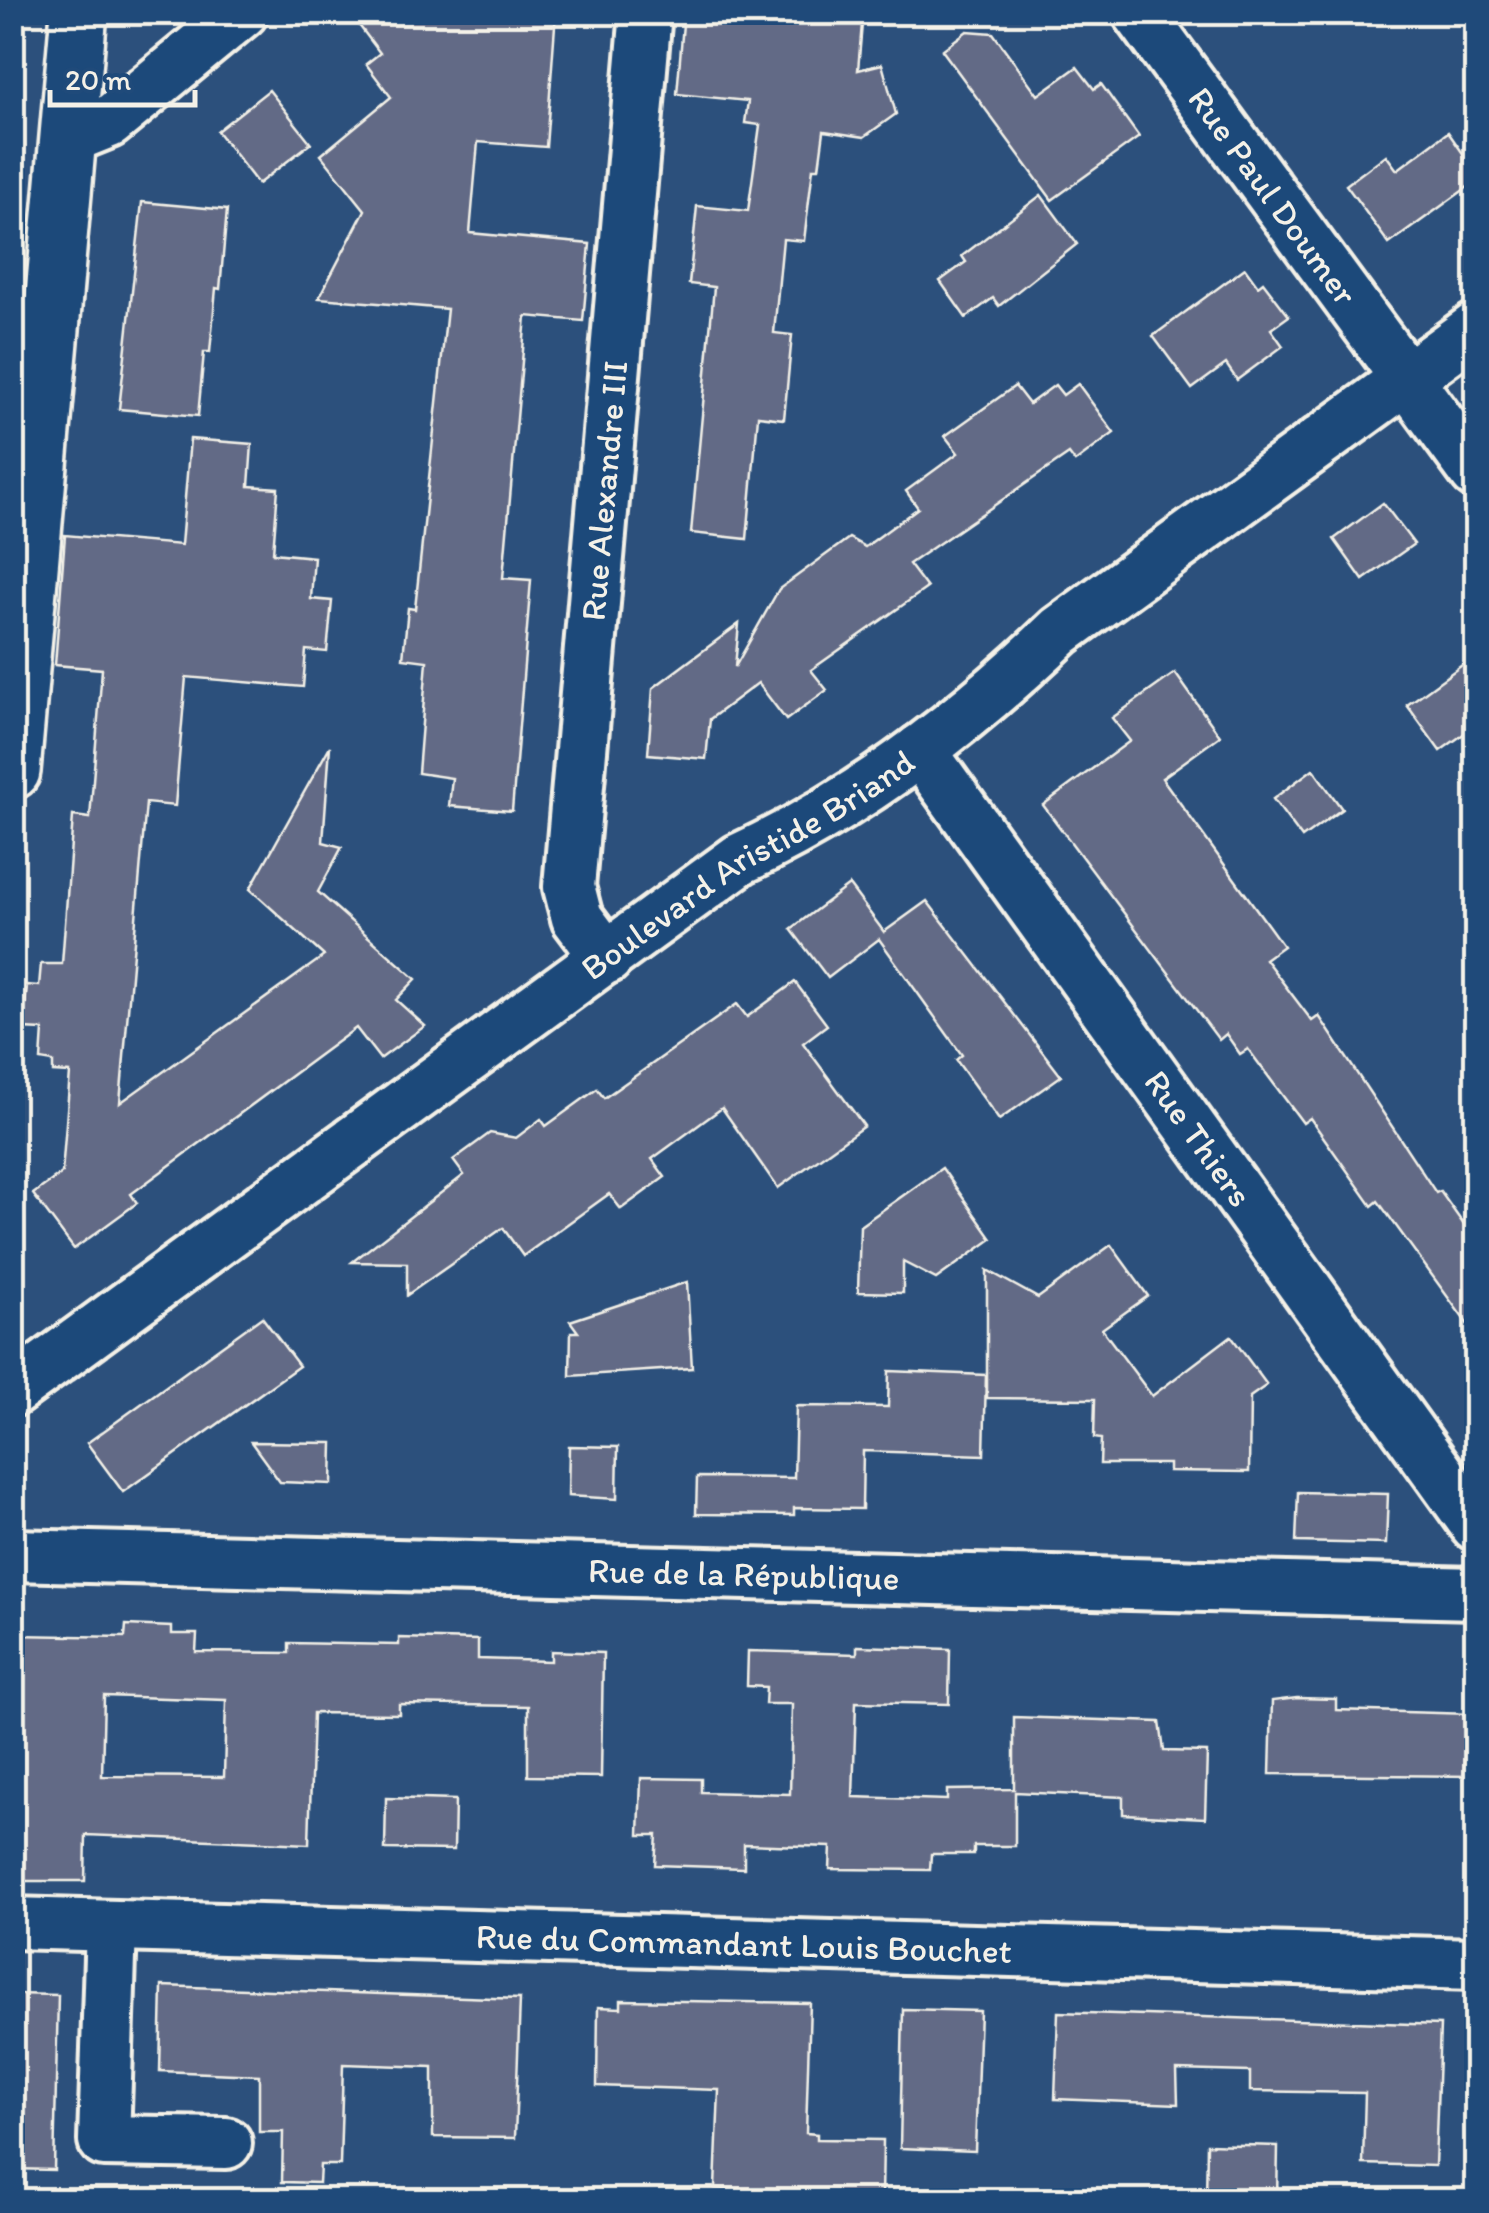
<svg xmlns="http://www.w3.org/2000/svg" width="1489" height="2213" font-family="Itim,sans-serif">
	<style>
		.building { fill: #626a86; stroke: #f4f1e8; stroke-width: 2.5; fill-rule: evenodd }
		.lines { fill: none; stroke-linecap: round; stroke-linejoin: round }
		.street-casing { stroke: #f4f1e8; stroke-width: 58 }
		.secondary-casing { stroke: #f4f1e8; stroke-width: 62 }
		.street { stroke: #1f4a7a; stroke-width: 50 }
		.secondary { stroke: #1f4a7a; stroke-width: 55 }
		.labels { text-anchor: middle; stroke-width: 9; stroke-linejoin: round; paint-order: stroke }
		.street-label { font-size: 35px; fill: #f4f1e8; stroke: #1f4a7a }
	</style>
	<rect width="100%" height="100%" fill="#2c507c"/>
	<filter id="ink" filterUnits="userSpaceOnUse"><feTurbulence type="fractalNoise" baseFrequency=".01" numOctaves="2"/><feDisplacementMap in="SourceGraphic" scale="20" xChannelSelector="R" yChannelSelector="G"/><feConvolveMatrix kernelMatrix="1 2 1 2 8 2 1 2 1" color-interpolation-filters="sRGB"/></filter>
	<g filter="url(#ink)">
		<g class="building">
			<polygon points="349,12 556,12 546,147 478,142 470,233 590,244 583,321 526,316 503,578 531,580 512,811 449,806 452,778 418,773 427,661 403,658 408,608 415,609 447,309 319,298 365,210 321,155 391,97 366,64 380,53"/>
			<polygon points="684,12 850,12 849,23 862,24 858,70 882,64 896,114 864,137 824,131 819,168 813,168 804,241 783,239 774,333 792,335 784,419 758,416 747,539 691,533 714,287 689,284 697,206 748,211 760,125 745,123 748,101 677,94"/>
			<polygon points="967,31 993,33 1038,95 1077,67 1094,89 1101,84 1139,137 1052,200 942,50"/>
			<polygon points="269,90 311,143 258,184 217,131"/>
			<polygon points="1448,132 1476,172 1476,181 1389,244 1346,185 1386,155 1397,170"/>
			<polygon points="1041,195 1077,244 999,306 993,298 966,318 940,281 966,262 962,256"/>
			<polygon points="142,202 227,210 220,289 216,288 210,352 204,352 198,416 119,409"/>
			<polygon points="1245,268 1258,286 1263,282 1289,316 1271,329 1283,346 1237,380 1226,364 1192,389 1153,336"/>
			<polygon points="1078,384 1114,433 1075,462 1069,454 909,564 927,588 811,670 827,690 786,720 758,683 710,719 706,759 648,754 653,688 739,624 735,667 779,589 849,538 865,547 918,508 906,491 958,453 945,436 1015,386 1029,404 1055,385 1063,395"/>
			<polygon points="190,439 252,444 249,486 278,488 273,553 314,557 311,599 332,601 327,652 306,650 303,687 186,677 175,806 146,803 120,1103 324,956 250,889 330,746 323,842 342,847 318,892 416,979 396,1000 425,1026 380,1059 356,1028 131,1194 137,1203 74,1249 33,1194 62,1173 70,1073 53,1072 53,1062 41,1060 43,1030 23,1029 27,985 39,986 41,964 62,964 73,816 90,818 102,669 55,665 65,535 181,545"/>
			<polygon points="1383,503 1414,544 1363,580 1334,539"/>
			<polygon points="1476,655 1476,725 1440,751 1407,705"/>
			<polygon points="1175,673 1220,736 1162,778 1283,946 1265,959 1312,1021 1319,1016 1436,1193 1440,1191 1476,1242 1476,1336 1378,1201 1372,1206 1310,1118 1303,1123 1248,1049 1240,1054 1226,1034 1219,1040 1043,805 1130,741 1112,718"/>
			<polygon points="1313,769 1342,809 1302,838 1273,799"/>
			<polygon points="849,885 884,932 927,901 1061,1076 999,1120 956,1060 962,1055 879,939 828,978 791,929"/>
			<polygon points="795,982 827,1025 803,1043 864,1126 778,1188 722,1108 652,1159 665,1177 621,1209 609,1194 523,1256 503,1228 407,1295 407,1263 352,1262 464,1175 453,1160 490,1133 516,1138 541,1119 546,1126 597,1089 604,1098 737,1004 747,1017"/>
			<polygon points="942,1168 992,1239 936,1279 903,1262 903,1293 858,1292 860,1226"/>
			<polygon points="1111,1245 1148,1296 1102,1329 1152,1396 1231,1336 1267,1385 1250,1397 1249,1472 1169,1471 1169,1464 1100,1464 1101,1439 1094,1438 1095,1399 987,1398 987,1270 1038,1298"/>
			<polygon points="687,1282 692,1368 570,1376 571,1332 578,1332 570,1321"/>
			<polygon points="262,1317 299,1366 123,1492 87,1443"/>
			<polygon points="889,1371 986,1375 984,1455 863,1451 862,1509 794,1508 794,1515 696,1514 697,1477 794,1478 796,1406 888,1407"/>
			<polygon points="251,1442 333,1443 332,1484 280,1482"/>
			<polygon points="569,1446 618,1447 617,1499 568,1496"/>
			<polygon points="1298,1492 1388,1494 1386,1544 1296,1542"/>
			<path d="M126,1625L172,1627V1634H197L196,1652L289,1653V1643L399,1645V1638L478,1640V1659L551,1661V1651L603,1653L601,1777L528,1776V1706L399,1704V1714L313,1713L309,1844L86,1835L85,1881H12L15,1635L125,1637ZM104,1696L226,1700L224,1777L102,1776Z"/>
			<polygon points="857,1646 950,1649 949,1704 856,1702 853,1797 947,1800 947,1790 1014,1789 1014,1717 1160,1722 1164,1751 1207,1752 1205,1818 1123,1814 1123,1797 1015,1792 1015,1846 974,1846 974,1854 931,1854 930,1870 830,1869 831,1847 744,1844 744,1868 655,1865 657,1835 639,1835 641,1778 701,1779 701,1792 790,1794 792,1704 765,1704 766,1687 747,1686 748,1651 857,1654"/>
			<polygon points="1297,1698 1336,1699 1336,1710 1472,1714 1476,1717 1476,1776 1270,1774 1272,1701"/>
			<polygon points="386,1798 455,1800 454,1850 385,1849"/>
			<polygon points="162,1986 520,1999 515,2138 433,2137 433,2067 343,2064 340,2165 320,2165 319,2183 282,2182 283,2132 259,2132 259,2075 160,2071"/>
			<polygon points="12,1994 58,1995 54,2170 12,2169"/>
			<polygon points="621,2000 810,2003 806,2133 817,2134 817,2139 883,2140 882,2200 747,2198 747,2190 715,2188 719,2090 597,2086 598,2007 621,2008"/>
			<polygon points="903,2009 980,2011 975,2151 900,2148"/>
			<polygon points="1058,2012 1440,2025 1435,2166 1363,2164 1365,2093 1250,2091 1250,2072 1177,2070 1178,2104 1055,2099"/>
			<polygon points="1207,2144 1278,2146 1277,2200 1206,2200"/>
		</g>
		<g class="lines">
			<g class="street-casing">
				<g id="street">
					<path id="s1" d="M1138,12L1476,473"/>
					<polyline points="69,138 109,122 242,12"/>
					<polyline points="12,344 50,363"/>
					<path id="s2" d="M920,750L1476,1525"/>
					<path id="s3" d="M607,958L577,918L569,887L646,12"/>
					<path id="s4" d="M12,1391L740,859C859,804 966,721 1060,631L1476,328"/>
					<path id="s5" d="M12,1555L1476,1593"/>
					<path id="s6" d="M12,1923L1476,1964"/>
					<polyline points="111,1926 104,2141 226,2143"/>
				</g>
			</g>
			<g class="secondary-casing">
				<polyline id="secondary" points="12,771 79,12"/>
			</g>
			<use href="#street" class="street"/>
			<use href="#secondary" class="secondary"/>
		</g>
	</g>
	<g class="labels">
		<g class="street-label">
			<text dy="12" stroke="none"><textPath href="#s1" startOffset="228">Rue Paul Doumer</textPath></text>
			<text dy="12" stroke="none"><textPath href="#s3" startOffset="480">Rue Alexandre III</textPath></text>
			<text dy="12" stroke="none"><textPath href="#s4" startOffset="905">Boulevard Aristide Briand</textPath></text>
			<text dy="12" stroke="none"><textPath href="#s2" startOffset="478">Rue Thiers</textPath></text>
			<text dy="12" stroke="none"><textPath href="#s5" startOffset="732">Rue de la République</textPath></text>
			<text dy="12" stroke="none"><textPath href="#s6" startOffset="732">Rue du Commandant Louis Bouchet</textPath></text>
		</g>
	</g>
	<rect width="1489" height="2213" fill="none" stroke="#1f4a7a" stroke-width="50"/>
	<rect x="25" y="25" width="1439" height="2163" fill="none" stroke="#f4f1e8" stroke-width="4" filter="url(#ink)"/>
	<path d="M50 90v15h145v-15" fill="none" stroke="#f4f1e8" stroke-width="5"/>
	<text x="65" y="90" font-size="30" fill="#f4f1e8" stroke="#1f4a7a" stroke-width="8" paint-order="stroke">20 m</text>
</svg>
